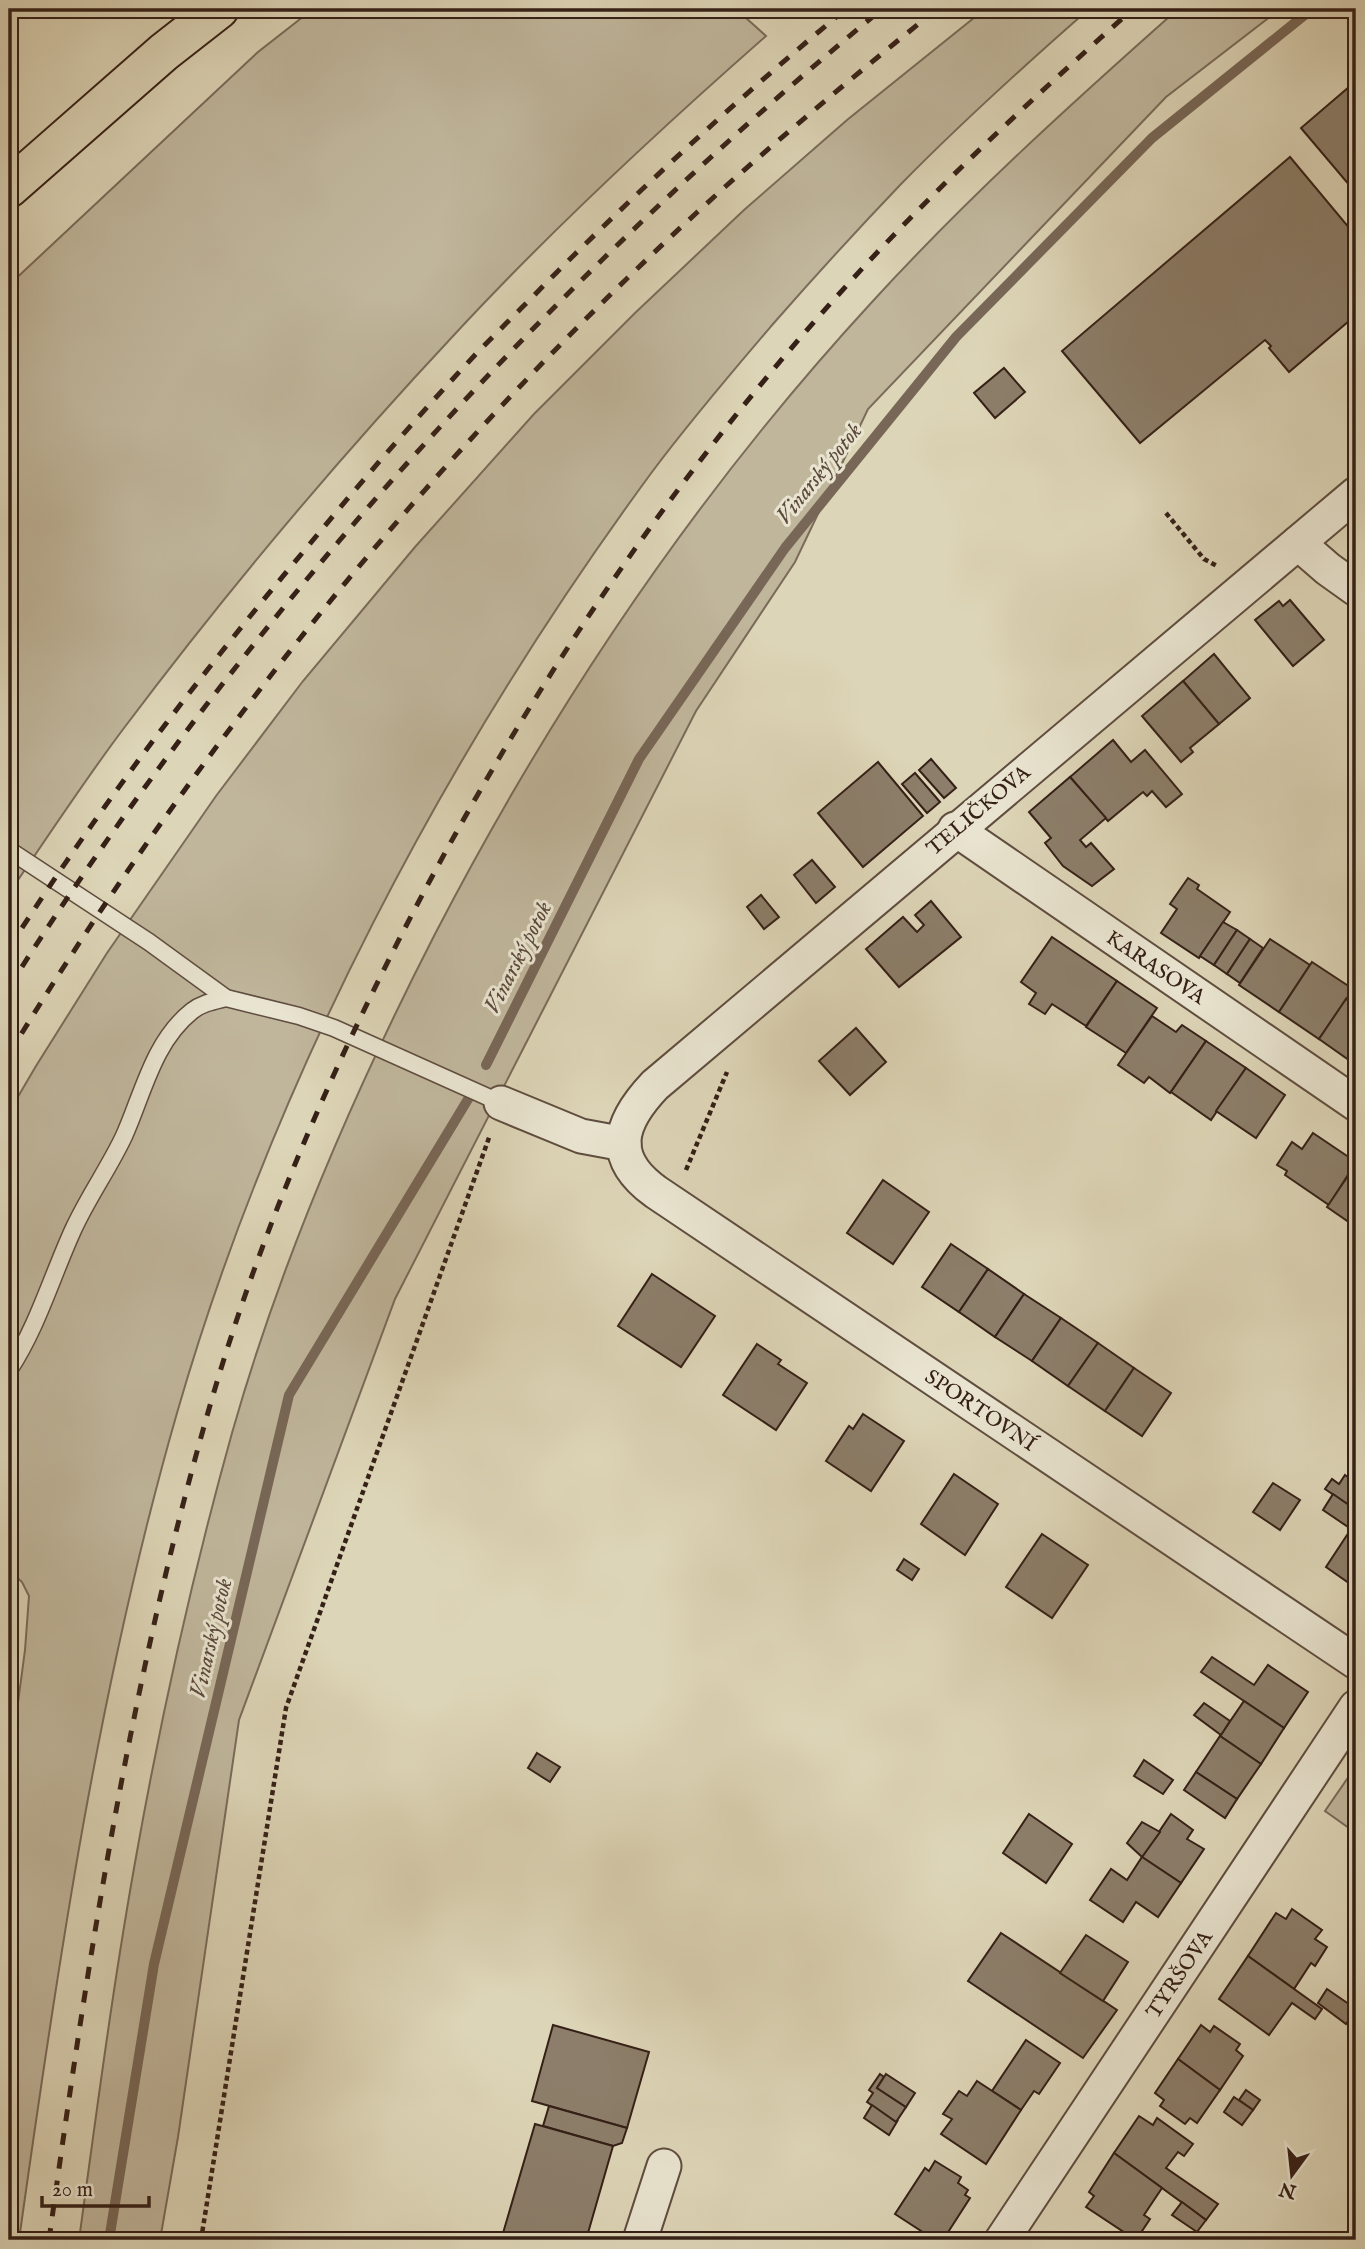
<svg xmlns="http://www.w3.org/2000/svg" width="1365" height="2249" font-family="'IM FELL English',serif">
	<style>
		.green { fill: #c0b69c; stroke: #7a6b5a; stroke-width: 2 }
		.lines { fill: none; stroke-linecap: round; stroke-linejoin: round }
		.stream { stroke: #786757; stroke-width: 10 }
		.building { fill: #8c7e6a; stroke: #352017; stroke-width: 2 }
		.service-casing { stroke: #5f4d3f; stroke-width: 19 }
		.minor-casing { stroke: #5f4d3f; stroke-width: 37 }
		.primary-casing { stroke: #352017; stroke-width: 42 }
		.path { stroke: #352017; stroke-width: 4.5; stroke-dasharray: 5 3.5; stroke-linecap: butt }
		.service { stroke: #e9e4d0; stroke-width: 16 }
		.minor { stroke: #e9e4d0; stroke-width: 33 }
		.primary { stroke: #ddd5b7; stroke-width: 38 }
		.rail { stroke: #352017; stroke-width: 5; stroke-dasharray: 12 12; stroke-linecap: butt }
		.labels { text-anchor: middle; stroke-width: 6; stroke-linejoin: round; paint-order: stroke }
		.street-label { font-size: 21px; fill: #352017; stroke: #e9e4d0 }
		.water-label { font-size: 23px; font-style: italic; fill: #5c4a3c; stroke: #e9e4d0 }
	</style>
	<rect width="100%" height="100%" fill="#ddd5b7"/>
	<filter id="stains"><feTurbulence type="fractalNoise" baseFrequency=".00286" numOctaves="4"/><feColorMatrix values="0 0 0 0 .2 0 0 0 0 .09 0 0 0 0 .02 0 0 0 .5 -.17"/></filter>
	<radialGradient id="worn" r=".72"><stop offset=".6" stop-color="#630" stop-opacity="0"/><stop offset="1" stop-color="#630" stop-opacity=".3"/></radialGradient>
	<g class="green">
		<path d="M313,9H736L766,36C658,131 552,229 454,335C337,460 227,591 124,728C84,781 47,838 9,893V285L258,52Z"/>
		<path d="M985,9H1089C1025,65 962,122 902,183C858,229 815,276 773,324C732,372 690,421 652,472C446,752 273,1080 177,1413C99,1684 58,1962 19,2240H9V1770L25,1650L29,1596L22,1582L14,1575L9,1574V1112L36,1066L107,953L216,796L303,681L415,547L534,414L635,313L744,210L847,120Z"/>
		<path d="M1178,9H1280L1166,97L868,409L795,562L696,711L395,1299L239,1720L178,2137L160,2240H79C97,2109 114,1977 138,1846C163,1707 194,1569 232,1433C281,1260 353,1094 435,934C553,706 698,491 872,302C968,197 1072,103 1178,9Z"/>
		<polygon points="1356,1766 1356,1833 1325,1811"/>
	</g>
	<g class="lines">
		<g class="stream">
			<polyline points="486,1065 639,759 785,548 956,337 1152,138 1312,9"/>
			<polyline points="109,2240 154,1964 289,1395 473,1091"/>
		</g>
	</g>
	<g class="building">
		<polygon points="1356,81 1356,193 1301,128"/>
		<polygon points="1290,157 1356,236 1356,315 1289,372 1269,348 1271,346 1265,340 1140,443 1062,351"/>
		<polygon points="1004,368 1025,392 995,418 974,393"/>
		<polygon points="1290,600 1324,640 1293,666 1255,620 1279,601 1283,606"/>
		<polygon points="1214,654 1250,698 1219,724 1183,681"/>
		<polygon points="1183,681 1219,724 1190,748 1193,752 1181,762 1142,716"/>
		<polygon points="1113,740 1131,762 1145,750 1182,794 1166,807 1152,791 1147,796 1143,792 1108,821 1070,777"/>
		<polygon points="931,759 956,788 944,798 919,770"/>
		<polygon points="878,762 923,816 863,867 818,813"/>
		<polygon points="915,773 940,802 927,813 902,784"/>
		<polygon points="1070,777 1106,818 1080,840 1086,847 1091,843 1114,869 1092,886 1063,866 1045,843 1051,838 1029,812"/>
		<polygon points="812,860 835,887 816,903 794,875"/>
		<polygon points="1188,878 1199,885 1197,889 1230,912 1199,958 1161,933 1177,909 1170,904"/>
		<polygon points="761,895 779,917 764,929 747,907"/>
		<polygon points="931,901 961,937 899,987 866,949 903,917 917,932 924,925 915,915"/>
		<polygon points="1223,922 1237,930 1214,965 1200,956"/>
		<polygon points="1237,930 1250,939 1227,974 1214,965"/>
		<polygon points="1052,937 1117,981 1086,1026 1052,1004 1045,1014 1029,1004 1036,993 1021,982"/>
		<polygon points="1250,939 1263,948 1240,983 1227,974"/>
		<polygon points="1270,939 1310,965 1279,1012 1239,985"/>
		<polygon points="1312,962 1353,989 1319,1039 1279,1012"/>
		<polygon points="1117,981 1157,1008 1126,1053 1086,1027"/>
		<polygon points="1346,999 1356,1006 1356,1065 1319,1039"/>
		<polygon points="1152,1016 1176,1032 1182,1025 1206,1041 1170,1093 1149,1077 1144,1083 1118,1065"/>
		<polygon points="856,1028 886,1062 850,1095 819,1061"/>
		<polygon points="1206,1041 1246,1068 1211,1120 1171,1092"/>
		<polygon points="1246,1068 1285,1095 1256,1138 1216,1111"/>
		<polygon points="1313,1133 1356,1162 1329,1205 1285,1175 1287,1171 1277,1165 1292,1142 1302,1149"/>
		<polygon points="1356,1164 1356,1227 1327,1207"/>
		<polygon points="883,1180 929,1212 893,1264 847,1233"/>
		<polygon points="951,1244 988,1269 959,1312 922,1287"/>
		<polygon points="988,1269 1024,1294 995,1337 959,1312"/>
		<polygon points="652,1274 715,1316 681,1367 618,1326"/>
		<polygon points="1024,1294 1061,1318 1032,1361 995,1337"/>
		<polygon points="1061,1318 1098,1343 1068,1386 1032,1361"/>
		<polygon points="1098,1343 1134,1368 1105,1411 1068,1386"/>
		<polygon points="757,1344 781,1360 778,1364 807,1383 776,1430 723,1395"/>
		<polygon points="1134,1368 1171,1393 1142,1436 1105,1411"/>
		<polygon points="863,1414 904,1441 871,1491 826,1461 849,1426 853,1429"/>
		<polygon points="954,1474 998,1504 965,1555 921,1524"/>
		<polygon points="1345,1475 1356,1483 1356,1510 1325,1489 1332,1479 1339,1484"/>
		<polygon points="1273,1483 1300,1500 1280,1530 1253,1512"/>
		<polygon points="1333,1494 1356,1510 1356,1588 1326,1567 1351,1529 1323,1510"/>
		<polygon points="1042,1534 1088,1565 1052,1618 1006,1587"/>
		<polygon points="904,1559 919,1569 912,1580 897,1570"/>
		<polygon points="1212,1657 1254,1685 1268,1665 1308,1692 1284,1728 1201,1672"/>
		<polygon points="1244,1701 1284,1728 1261,1764 1220,1736"/>
		<polygon points="1204,1703 1230,1721 1221,1735 1194,1715"/>
		<polygon points="1220,1736 1261,1764 1237,1799 1196,1772"/>
		<polygon points="537,1753 560,1767 550,1782 528,1768"/>
		<polygon points="1144,1760 1173,1780 1163,1794 1134,1776"/>
		<polygon points="1196,1772 1237,1799 1225,1818 1184,1790"/>
		<polygon points="1029,1814 1072,1844 1046,1883 1003,1853"/>
		<polygon points="1171,1814 1193,1830 1187,1839 1204,1849 1181,1883 1142,1857"/>
		<polygon points="1142,1822 1160,1832 1142,1857 1127,1843"/>
		<polygon points="1142,1857 1181,1883 1158,1917 1136,1902 1123,1922 1090,1900 1111,1869 1127,1880"/>
		<polygon points="1292,1909 1322,1930 1315,1939 1327,1947 1315,1966 1311,1963 1294,1989 1248,1956 1276,1913 1286,1919"/>
		<polygon points="1001,1933 1117,2010 1083,2058 968,1981"/>
		<polygon points="1086,1935 1128,1962 1103,2001 1060,1973"/>
		<polygon points="1248,1956 1322,2009 1315,2019 1292,2003 1269,2035 1219,1999"/>
		<polygon points="1327,1989 1356,2009 1346,2024 1318,2003"/>
		<polygon points="553,2025 649,2052 627,2128 532,2101"/>
		<polygon points="1201,2025 1210,2032 1214,2026 1240,2044 1236,2050 1243,2056 1220,2090 1178,2059"/>
		<polygon points="1026,2040 1060,2063 1039,2094 1034,2091 1021,2110 992,2091"/>
		<polygon points="1178,2059 1220,2090 1197,2123 1190,2118 1185,2124 1160,2106 1164,2100 1155,2093"/>
		<polygon points="880,2074 884,2077 877,2088 906,2107 896,2122 867,2102 873,2093 869,2090"/>
		<polygon points="886,2074 915,2093 906,2107 877,2088"/>
		<polygon points="977,2081 1021,2110 986,2164 941,2134 952,2119 943,2114 959,2091 967,2096"/>
		<polygon points="1246,2090 1260,2100 1253,2110 1239,2100"/>
		<polygon points="1234,2097 1253,2110 1242,2125 1224,2112"/>
		<polygon points="872,2105 896,2122 898,2120 889,2135 864,2118"/>
		<polygon points="549,2106 627,2128 622,2143 613,2146 543,2126"/>
		<polygon points="1139,2116 1153,2125 1157,2118 1193,2144 1184,2156 1178,2152 1166,2168 1218,2204 1206,2220 1114,2153"/>
		<polygon points="535,2124 613,2146 586,2240 501,2240"/>
		<polygon points="1114,2153 1162,2188 1144,2215 1150,2219 1136,2240 1086,2207 1094,2196 1089,2192"/>
		<polygon points="935,2161 961,2177 958,2183 968,2190 965,2195 970,2198 943,2240 935,2240 895,2214 925,2168 929,2171"/>
		<polygon points="1182,2202 1206,2220 1197,2232 1172,2215"/>
	</g>
	<g class="lines">
		<g class="service-casing">
			<g id="service">
				<polyline points="9,850 149,942 226,998 299,1016 334,1028 501,1103"/>
				<path d="M9,1370C37,1328 52,1276 73,1230C88,1197 109,1168 124,1136C143,1094 153,1042 192,1011C202,1003 214,1001 226,998"/>
			</g>
		</g>
		<g class="minor-casing">
			<g id="minor">
				<path d="M1356,494L655,1085C618,1124 609,1158 656,1192L1356,1662"/>
				<polyline points="1298,543 1328,569 1356,589"/>
				<polyline points="955,829 1356,1104"/>
				<polyline points="501,1103 581,1136 624,1144"/>
				<polyline points="640,2240 664,2166"/>
				<polyline points="1002,2240 1356,1707"/>
			</g>
		</g>
		<g class="primary-casing">
			<polyline id="primary" points="9,188 164,52 219,9"/>
		</g>
		<g class="path">
			<polyline points="1166,513 1204,559 1217,566"/>
			<polyline points="686,1170 727,1072"/>
			<polyline points="201,2240 286,1708 490,1135"/>
		</g>
		<use href="#service" class="service"/>
		<use href="#minor" class="minor"/>
		<use href="#primary" class="primary"/>
		<g class="rail">
			<path d="M9,948C98,809 198,677 304,551C359,484 416,418 475,355C500,329 526,304 551,278C645,184 743,94 846,9"/>
			<path d="M9,987C244,617 544,287 882,9"/>
			<path d="M9,1054C205,733 446,438 726,186C795,125 865,67 937,9"/>
			<path d="M49,2240C87,1965 129,1691 205,1423C253,1251 324,1085 406,926C526,694 672,477 848,284C937,186 1034,97 1133,9"/>
		</g>
	</g>
	<g class="labels">
		<g class="street-label">
			<text transform="translate(978 810) rotate(-40)" y="7">TELIČKOVA</text>
			<text transform="translate(1156 967) rotate(34)" y="7">KARASOVA</text>
			<text transform="translate(981 1410) rotate(34)" y="7">SPORTOVNÍ</text>
			<text transform="translate(1179 1974) rotate(-56)" y="7">TYRŠOVA</text>
		</g>
		<g class="water-label">
			<text transform="translate(818 473) rotate(-51)" y="8">Vinarský potok</text>
			<text transform="translate(517 957) rotate(-63)" y="8">Vinarský potok</text>
			<text transform="translate(210 1638) rotate(-77)" y="8">Vinarský potok</text>
		</g>
	</g>
	<rect width="1365" height="2249" fill="none" stroke="#ddd5b7" stroke-width="35"/>
	<rect x="10" y="10" width="1344" height="2228" fill="none" stroke="#352017" stroke-width="3.5"/>
	<rect x="18" y="18" width="1330" height="2214" fill="none" stroke="#352017" stroke-width="2"/>
	<g transform="translate(1292 2175) rotate(195)" stroke="#e9e4d0" stroke-width="5" paint-order="stroke">
	<path d="M0-5L12 26L0 18L-12 26Z" fill="#352017"/>
	<text y="-10" font-size="19" font-weight="bold" text-anchor="middle" fill="#352017">N</text>
	</g>
	<path d="M42 2196v10h107v-10" fill="none" stroke="#352017" stroke-width="3.5"/>
	<text x="52" y="2196" font-size="21" fill="#352017" stroke="#e9e4d0" stroke-width="5" paint-order="stroke">20 m</text>
	<rect width="100%" height="100%" filter="url(#stains)"/>
	<rect width="100%" height="100%" fill="url(#worn)"/>
</svg>
